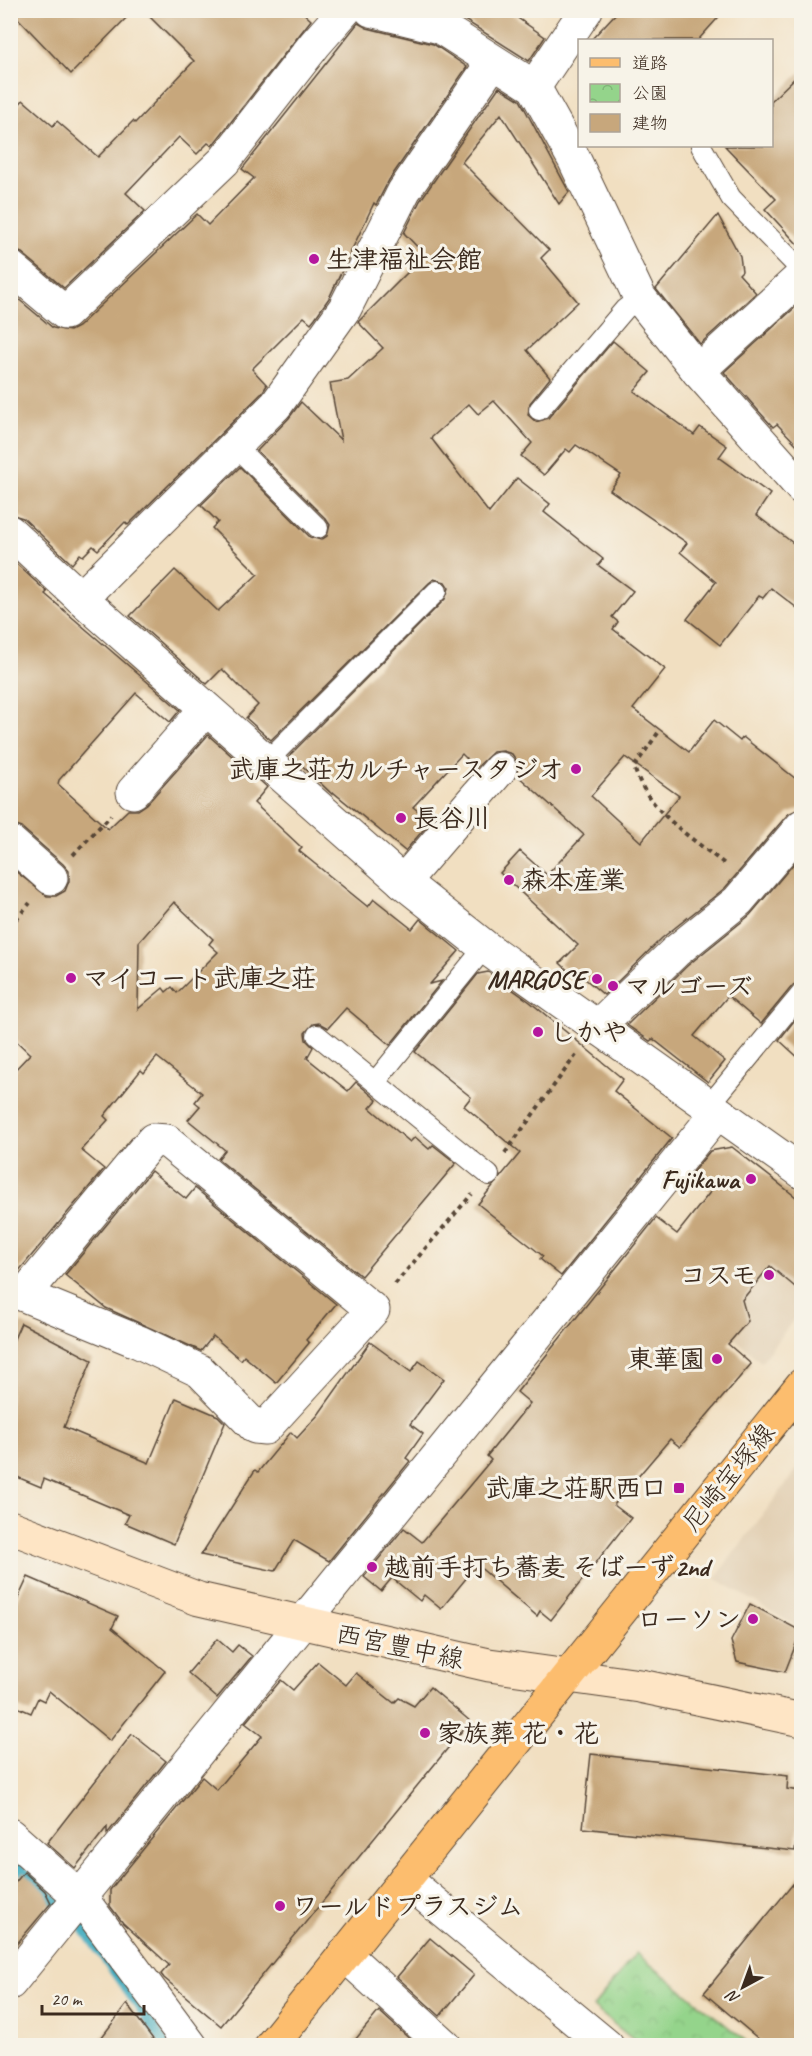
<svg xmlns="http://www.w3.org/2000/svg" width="812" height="2056" font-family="Caveat,'Klee One',sans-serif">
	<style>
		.built { fill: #e1ceb1 }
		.park { fill: url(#park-crowns); stroke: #687f54; stroke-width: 1.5 }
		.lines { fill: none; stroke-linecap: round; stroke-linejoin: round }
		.stream { stroke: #41acc0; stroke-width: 10 }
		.building { fill: #c7a77c; fill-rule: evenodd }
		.service-casing { stroke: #564536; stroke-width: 22 }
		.minor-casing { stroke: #564536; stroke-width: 35 }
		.secondary-casing { stroke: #564536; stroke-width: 35 }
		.primary-casing { stroke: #564536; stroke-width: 35 }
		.path { stroke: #564536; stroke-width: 4; stroke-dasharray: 4.5 4.5; stroke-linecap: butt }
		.service { stroke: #fff; stroke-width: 20 }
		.minor { stroke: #fff; stroke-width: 33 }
		.secondary { stroke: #fee5c5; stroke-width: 33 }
		.primary { stroke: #fcbd6e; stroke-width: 33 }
		.poi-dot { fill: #b5179e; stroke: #f7f3e8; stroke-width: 2 }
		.labels { text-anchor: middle; stroke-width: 6; stroke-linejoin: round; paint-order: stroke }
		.poi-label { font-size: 26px; font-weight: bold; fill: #3b2a1e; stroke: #f7f3e8; text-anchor: start }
		.street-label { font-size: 26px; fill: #3b2a1e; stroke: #f7f3e8 }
	</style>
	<defs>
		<pattern id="park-crowns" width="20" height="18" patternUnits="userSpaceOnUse" patternTransform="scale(1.5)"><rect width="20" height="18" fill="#94d48b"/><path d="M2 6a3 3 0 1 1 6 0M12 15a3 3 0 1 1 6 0" fill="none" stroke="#80b678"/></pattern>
	</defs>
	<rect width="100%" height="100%" fill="#f7f3e8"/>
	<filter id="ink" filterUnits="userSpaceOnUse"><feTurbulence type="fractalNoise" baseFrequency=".0167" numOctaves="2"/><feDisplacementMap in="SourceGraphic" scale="12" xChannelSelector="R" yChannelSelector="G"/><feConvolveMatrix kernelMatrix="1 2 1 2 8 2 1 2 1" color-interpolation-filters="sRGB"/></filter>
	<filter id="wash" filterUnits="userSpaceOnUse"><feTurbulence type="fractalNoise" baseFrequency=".008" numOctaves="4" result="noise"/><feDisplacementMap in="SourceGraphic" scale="24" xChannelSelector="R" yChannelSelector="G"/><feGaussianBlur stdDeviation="1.35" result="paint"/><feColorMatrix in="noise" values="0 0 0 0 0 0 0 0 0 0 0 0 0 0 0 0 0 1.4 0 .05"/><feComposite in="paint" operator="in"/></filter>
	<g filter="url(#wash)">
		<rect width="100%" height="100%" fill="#f1dfc1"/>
		<g class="built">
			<polygon points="801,1197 801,1310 761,1362 706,1313"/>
			<polygon points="801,1464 801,1629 715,1578"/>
		</g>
		<polygon class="park" points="636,1953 746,2041 742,2045 640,2045 593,2007"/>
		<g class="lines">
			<g class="stream">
				<polyline points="10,1859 64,1909"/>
				<polyline points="82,1926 167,2046"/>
			</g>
		</g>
		<g id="blocks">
			<g class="building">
				<polygon points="10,10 134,10 71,74"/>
				<polygon points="143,10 300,10 311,20 212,146 208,143 197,154 179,137 126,193 145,211 64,288 22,253 10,249 10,115 23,100 53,126 57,121 98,157 133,121 135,123 194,61"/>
				<polygon points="449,10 506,10 545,37 529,61"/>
				<polygon points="619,10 725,10 698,40 591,40"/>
				<polygon points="358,23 367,28 433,44 467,67 389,180 376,205 374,203 329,298 315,318 311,323 304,317 252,369 267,385 262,393 128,525 125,522 98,550 93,546 83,556 80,554 72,564 23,518 10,514 10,292 53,328 70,331 78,327 197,214 208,225 254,178 242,169"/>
				<polygon points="801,72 801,248 765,209 776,199 725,146 771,146 771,101"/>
				<path d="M499,87L520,100L569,192L559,204L501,114L462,162L549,250L541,258L578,302L527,350L550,378L530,403L528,415L536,422L548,418L613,341L650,372L634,391L694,435L700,427L727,446L719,457L770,494L756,515L801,549V611L771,588L763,598L759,596L720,645L687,619L716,582L680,552L687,543L610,490L621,475L576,445L570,452L566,449L544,475L521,456L532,443L494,401L478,414L469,404L431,438L489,513L517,478L550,504L544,512L603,559L598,565L633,591L612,617L618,622L613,629L665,669L633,709L689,752L714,720L740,741L743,737L801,783V808L788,814L725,888L662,938L604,995L584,978L580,982L560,963L578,945L500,873L520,851L547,875L584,835L517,775L518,763L512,754L503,751L493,752L476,768L462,754L413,807L431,821L405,851L334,793L332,794L293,757L289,756L445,599L449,588L445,582L434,579L429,583L271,740L246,718L258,705L222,669L207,684L130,616L175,570L218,611L258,574L212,528L218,522L201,505L240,467L310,537L321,540L327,536L330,525L326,519L257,451L289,418L301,402L341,440L330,383L348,380L383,348L358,322L425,255L404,233L420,201ZM625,757L679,796L641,842L591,796Z"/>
				<polygon points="718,215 740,256 742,271 739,274 756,293 700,344 656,289"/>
				<polygon points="801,302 801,449 777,424 773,427 724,372"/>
				<path d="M10,558L47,592L45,594L180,710L170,722L136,693L59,780L58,784L108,829L128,810H138L147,804L208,735L267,787L254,803L302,848L299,851L368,907L374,899L412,929L420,919L459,951L430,984L442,981L390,1045L346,1008L328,1028L319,1023L313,1024L305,1033L306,1040L313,1047L307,1058L348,1091L356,1082L377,1100L370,1108L410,1142L415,1137L429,1149L433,1145L456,1163L361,1276L218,1159L225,1150L188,1120L200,1106L195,1102L202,1093L157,1057L144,1073L141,1070L104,1116L108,1120L81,1150L104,1169L17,1273L10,1272V1075L30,1054L10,1035V867L47,896H56L65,891L69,881V871L63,864L22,828L10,824ZM174,902L213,939L209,944L218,952L177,993L172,987L166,992L163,988L138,1009L139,942Z"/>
				<polygon points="801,855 801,981 793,985 761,1024 728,996 694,1036 725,1061 708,1082 653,1039 650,1041 627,1025 687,966 750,915"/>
				<polygon points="488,972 530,1002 623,1079 614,1091 672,1138 561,1276 540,1259 543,1256 478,1204 520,1153 464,1106 471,1097 415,1052 478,974"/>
				<polygon points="801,1012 801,1060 779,1040"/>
				<polygon points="732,1147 801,1201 801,1292 770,1266 742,1300 748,1321 728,1344 751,1364 680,1447 670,1439 614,1505 631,1518 551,1620 540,1611 537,1616 477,1565 441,1609 424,1595 420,1601 392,1578 381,1591 364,1577 404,1528 422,1542 491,1460 487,1456 530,1403 517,1392 656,1218 677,1234 711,1191 691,1174 710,1151"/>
				<polygon points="151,1171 186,1199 195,1188 336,1304 306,1340 309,1343 276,1383 244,1356 241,1360 213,1336 201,1351 106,1308 65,1275"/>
				<polygon points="21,1323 92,1360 64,1427 149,1463 176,1398 218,1416 225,1423 174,1544 125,1523 129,1515 44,1479 41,1487 10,1474 10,1348"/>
				<polygon points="370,1342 411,1372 419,1361 444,1379 410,1424 423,1434 406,1458 410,1461 329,1561 294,1540 275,1571 201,1555 255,1470 258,1472 291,1432 297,1438 318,1415"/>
				<polygon points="28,1577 118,1616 112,1628 165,1671 110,1741 49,1691 44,1701 38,1698 31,1713 10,1704 10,1616"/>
				<polygon points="750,1604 801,1631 785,1672 737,1662 731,1641"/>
				<polygon points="217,1639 232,1652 238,1645 252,1656 217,1698 188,1673"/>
				<polygon points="318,1662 346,1685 356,1673 394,1703 399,1698 414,1706 430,1687 470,1721 221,2026 164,1978 161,1974 169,1965 123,1923 110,1906 110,1890 202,1777 217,1790 262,1736 245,1723 281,1680 293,1690"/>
				<polygon points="132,1734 166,1761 107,1834 107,1827 75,1868 47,1843"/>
				<polygon points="591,1754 788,1776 787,1789 801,1791 795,1851 583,1828"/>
				<polygon points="24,1872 45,1891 51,1903 10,1952 10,1889"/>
				<polygon points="801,1874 801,2046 767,2046 704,1993"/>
				<polygon points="430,1938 474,1975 440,2016 397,1977"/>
				<polygon points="127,2004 158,2046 95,2046"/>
				<polygon points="379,2011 415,2044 414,2046 350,2046"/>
			</g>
		</g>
	</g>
	<g filter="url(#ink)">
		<use href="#blocks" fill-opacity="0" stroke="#564536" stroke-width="1.5"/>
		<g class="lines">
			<g class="service-casing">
				<g id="service">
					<polyline points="701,146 731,198 802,271"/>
					<polyline points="539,410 625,309 640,298"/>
					<polyline points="236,447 318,528"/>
					<polyline points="267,761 437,591"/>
					<polyline points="317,1035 489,1175"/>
					<polyline points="375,1082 485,947"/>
					<polyline points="708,1107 802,993"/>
				</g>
			</g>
			<g class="minor-casing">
				<g id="minor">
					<polyline points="371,10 440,27 534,87 574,159 640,298 698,371 802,488"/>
					<polyline points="534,87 586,10"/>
					<polyline points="10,267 65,313 224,161 315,44 345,10"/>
					<polyline points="698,371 802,276"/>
					<polyline points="10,532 81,598 403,882 485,947 802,1172"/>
					<polyline points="81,598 276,405 345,308 404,191 493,62"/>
					<polyline points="133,792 206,709"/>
					<polyline points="10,842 51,878"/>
					<polyline points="403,882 500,769"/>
					<polyline points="596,1028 675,952 738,901 802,826"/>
					<polyline points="10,1290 24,1295 139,1342 200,1371 255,1427 265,1428 373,1310 167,1141 153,1140 144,1150 24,1295"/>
					<polyline points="10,1835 81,1898 191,2046"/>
					<polyline points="405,1879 607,2046"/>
					<polyline points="344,1954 445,2046"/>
					<polyline points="10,1983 717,1113"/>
				</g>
			</g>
			<g class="secondary-casing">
				<polyline id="secondary" points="10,1527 199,1599 489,1665 640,1686 802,1720"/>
			</g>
			<g class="primary-casing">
				<polyline id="primary" points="271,2046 802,1385"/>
			</g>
			<g class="path">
				<path d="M658,733L634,767C648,812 691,837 726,865"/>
				<polyline points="73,855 111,815"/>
				<polyline points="10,926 30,903"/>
				<polyline points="505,1153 576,1055"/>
				<polyline points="395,1284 472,1194"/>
			</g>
			<use href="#service" class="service"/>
			<use href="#minor" class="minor"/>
			<use href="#secondary" class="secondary"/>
			<use href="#primary" class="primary"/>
		</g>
	</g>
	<g class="poi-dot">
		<circle cx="314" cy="259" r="6"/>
		<circle cx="576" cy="769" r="6"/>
		<circle cx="401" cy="818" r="6"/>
		<circle cx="509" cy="880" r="6"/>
		<circle cx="71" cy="978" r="6"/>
		<circle cx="597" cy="979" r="6"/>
		<circle cx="613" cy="986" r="6"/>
		<circle cx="538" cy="1032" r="6"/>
		<circle cx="751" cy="1179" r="6"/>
		<circle cx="769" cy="1275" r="6"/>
		<circle cx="717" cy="1359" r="6"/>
		<rect x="673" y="1482" width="12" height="12" rx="3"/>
		<circle cx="372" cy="1567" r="6"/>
		<circle cx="753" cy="1619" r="6"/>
		<circle cx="425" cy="1733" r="6"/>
		<circle cx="280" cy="1906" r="6"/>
	</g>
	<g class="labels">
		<g class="poi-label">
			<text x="326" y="268">生津福祉会館</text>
			<text x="564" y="778" text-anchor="end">武庫之荘カルチャースタジオ</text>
			<text x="413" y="827">長谷川</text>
			<text x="521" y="889">森本産業</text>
			<text x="83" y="987">マイコート武庫之荘</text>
			<text x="585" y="988" text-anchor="end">MARGOSE</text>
			<text x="625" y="995">マルゴーズ</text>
			<text x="550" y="1041">しかや</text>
			<text x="739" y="1188" text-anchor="end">Fujikawa</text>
			<text x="757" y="1284" text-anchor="end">コスモ</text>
			<text x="705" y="1368" text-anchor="end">東華園</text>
			<text x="667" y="1497" text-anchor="end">武庫之荘駅西口</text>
			<text x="384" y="1576">越前手打ち蕎麦 そばーず2nd</text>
			<text x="741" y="1628" text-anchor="end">ローソン</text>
			<text x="437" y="1742">家族葬 花・花</text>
			<text x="292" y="1915">ワールドプラスジム</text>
		</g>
		<g class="street-label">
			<text transform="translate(728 1477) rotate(-51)" y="9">尼崎宝塚線</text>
			<text transform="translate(400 1646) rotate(12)" y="9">西宮豊中線</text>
		</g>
	</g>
	<rect width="812" height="2056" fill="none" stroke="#f7f3e8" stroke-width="36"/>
	<rect x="578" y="39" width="195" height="108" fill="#f7f3e8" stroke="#aca397" stroke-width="1.5"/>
	<rect x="590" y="58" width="30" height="9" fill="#fcbd6e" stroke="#aca397" stroke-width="1.5"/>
	<text x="632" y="69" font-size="18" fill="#3b2a1e">道路</text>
	<rect x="590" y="84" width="30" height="18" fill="url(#park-crowns)" stroke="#aca397" stroke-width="1.5"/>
	<text x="632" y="99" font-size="18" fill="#3b2a1e">公園</text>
	<rect x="590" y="114" width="30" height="18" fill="#c7a77c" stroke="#aca397" stroke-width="1.5"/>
	<text x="632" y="129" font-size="18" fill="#3b2a1e">建物</text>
	<g transform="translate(743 1987) rotate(221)" stroke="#f7f3e8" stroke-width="4.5" paint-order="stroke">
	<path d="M0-4.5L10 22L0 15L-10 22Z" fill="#3b2a1e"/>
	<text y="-9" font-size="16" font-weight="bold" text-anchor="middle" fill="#3b2a1e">N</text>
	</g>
	<path d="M42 2005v9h102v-9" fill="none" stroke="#3b2a1e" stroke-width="3"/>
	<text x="51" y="2005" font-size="18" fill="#3b2a1e" stroke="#f7f3e8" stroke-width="4.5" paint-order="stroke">20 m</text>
</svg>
